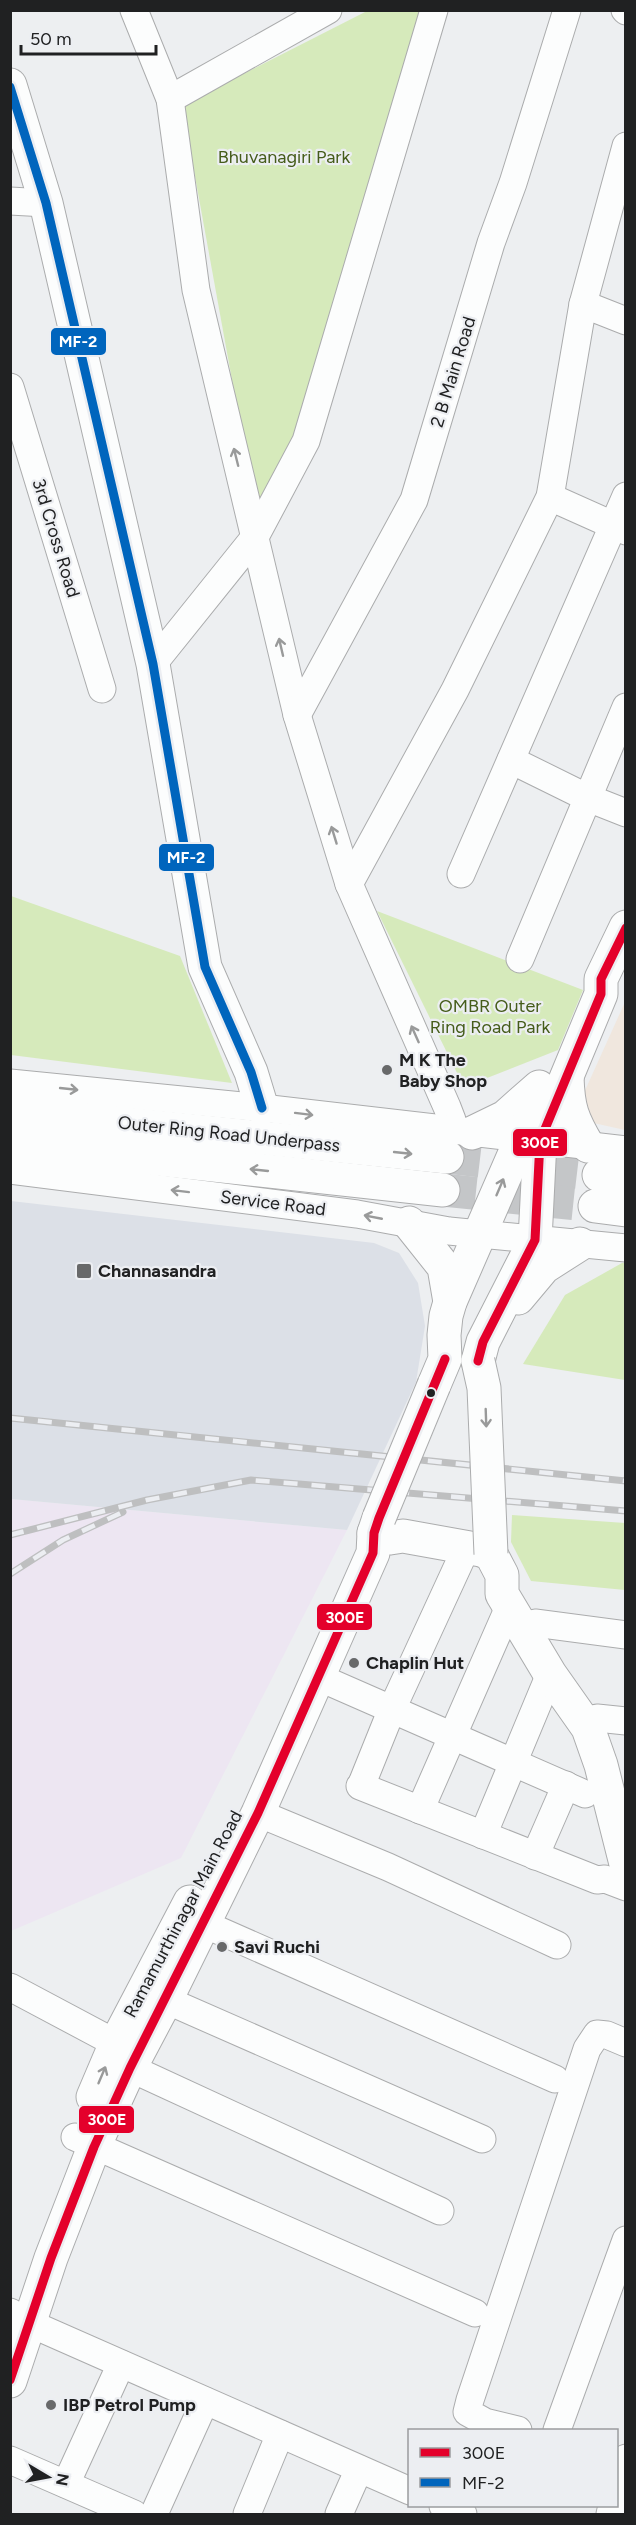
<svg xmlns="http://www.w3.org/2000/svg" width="636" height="2525" font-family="Figtree,sans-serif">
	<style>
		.commercial { fill: #f0e7de }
		.industrial { fill: #ede6f2 }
		.built { fill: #dce0e7 }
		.green { fill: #d6eabb }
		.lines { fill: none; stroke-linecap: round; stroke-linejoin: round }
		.highway-tunnel { stroke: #c4c6c8; stroke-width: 33; stroke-dasharray: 33 16; stroke-linecap: butt }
		.minor-casing { stroke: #abacad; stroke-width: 29 }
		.major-casing { stroke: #abacad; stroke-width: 35 }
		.highway-casing { stroke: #abacad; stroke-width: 35 }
		.minor { stroke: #fcfdfd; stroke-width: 27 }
		.major { stroke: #fcfdfd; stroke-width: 33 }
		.highway { stroke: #fcfdfd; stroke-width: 33 }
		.rail-casing { stroke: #bebfc0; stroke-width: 7 }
		.rail { stroke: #eceef2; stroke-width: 4.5; stroke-dasharray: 14; stroke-linecap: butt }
		.major-bridge-casing { stroke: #abacad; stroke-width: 35; stroke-linecap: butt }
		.major-bridge { stroke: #fcfdfd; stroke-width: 33 }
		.bus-1-casing { stroke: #eceef2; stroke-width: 14 }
		.bus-2-casing { stroke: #eceef2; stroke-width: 14 }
		.bus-1 { stroke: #e4002b; stroke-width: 9 }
		.bus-2 { stroke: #0065bd; stroke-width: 9 }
		.oneway { stroke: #999a9a }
		.poi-dot { fill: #68696a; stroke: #eceef2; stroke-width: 2 }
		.bus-dot { fill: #202122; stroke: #eceef2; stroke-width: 2 }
		.labels { text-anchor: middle; stroke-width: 4.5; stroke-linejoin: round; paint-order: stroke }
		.park-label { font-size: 18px; fill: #455c1a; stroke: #eceef2 }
		.street-label { font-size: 18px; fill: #202122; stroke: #eceef2 }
		.poi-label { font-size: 18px; font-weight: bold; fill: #202122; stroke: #eceef2; text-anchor: start }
		.line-badge { stroke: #eceef2; stroke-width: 2 }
		.badge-label { font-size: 16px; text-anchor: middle; font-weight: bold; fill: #fff }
	</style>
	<rect width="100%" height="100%" fill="#edeff1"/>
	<polygon class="commercial" points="625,1002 625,1130 589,1122 578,1106"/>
	<polygon class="industrial" points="11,1499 347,1530 181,1858 11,1931"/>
	<polygon class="built" points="11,1201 374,1243 399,1253 418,1283 425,1326 416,1382 347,1530 11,1499"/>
	<g class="green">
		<polygon points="367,11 421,11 297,434 256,512 182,105"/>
		<polygon points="11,896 180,956 232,1083 11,1055"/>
		<polygon points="377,911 583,990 558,1050 464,1087"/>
		<polygon points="622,1263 626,1263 625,1380 523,1364 565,1295"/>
		<polygon points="512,1515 625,1523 625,1590 531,1581 511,1542"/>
	</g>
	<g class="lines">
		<g class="highway-tunnel">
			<polyline points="447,1157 599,1175"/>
			<polyline points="443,1190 595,1206"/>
		</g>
		<g class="minor-casing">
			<g id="minor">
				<polyline points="134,10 170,99 196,290 297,715 349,884 447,1107 452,1120 450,1131"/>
				<polyline points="625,10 626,11"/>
				<polyline points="170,99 328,10"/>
				<polyline points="10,201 46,203"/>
				<polyline points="583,304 626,146"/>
				<polyline points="10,387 102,689"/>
				<polyline points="550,497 626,531"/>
				<polyline points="153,664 255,537 306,441 434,10"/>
				<polyline points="297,715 414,500 491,243 513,183 567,10"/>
				<polyline points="511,760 588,798 626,813"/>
				<polyline points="461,874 626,496"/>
				<polyline points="349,884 455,690 550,497 583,304 626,321"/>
				<polyline points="520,959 626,707"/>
				<polyline points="10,1083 262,1108 626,1150"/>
				<polyline points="10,1170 357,1214 449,1231 626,1248"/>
				<polyline points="535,1623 626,1635"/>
				<polyline points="318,1677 585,1794"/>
				<polyline points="597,1718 626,1721"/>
				<polyline points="363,1781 392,1709 462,1557"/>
				<polyline points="360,1786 597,1880 605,1879 626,1887"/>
				<polyline points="420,1810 509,1607"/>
				<polyline points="258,1813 388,1867 557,1945"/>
				<polyline points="483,1835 550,1674"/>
				<polyline points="535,1856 566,1785"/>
				<polyline points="186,1916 555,2079"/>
				<polyline points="10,1987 134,2053"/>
				<polyline points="166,2000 482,2139"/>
				<polyline points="130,2068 440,2211"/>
				<polyline points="75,2137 475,2313"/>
				<polyline points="10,2312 29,2323 410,2491"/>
				<polyline points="518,2430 485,2422 467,2412 470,2400 587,2049 597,2034 607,2035 626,2043"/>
				<polyline points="557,2430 626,2240"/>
				<polyline points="10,2460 134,2514"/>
				<polyline points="66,2484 121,2364"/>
				<polyline points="616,2490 626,2458"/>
				<polyline points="443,2506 463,2514"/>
				<polyline points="154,2514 205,2401"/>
				<polyline points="247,2514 280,2434"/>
				<polyline points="339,2514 359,2469"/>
				<polyline points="610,2514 612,2506"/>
			</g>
		</g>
		<g class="major-casing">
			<g id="major">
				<polyline points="10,85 46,203 153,664 205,967 251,1072 262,1108"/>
				<path d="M567,1077C568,1108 572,1119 588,1146"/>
				<polyline points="472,1133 505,1117 539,1087"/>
				<polyline points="409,1223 444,1267 450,1302"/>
				<polyline points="518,1298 544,1267 580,1244"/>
				<polyline points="478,1361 483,1342 535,1240 540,1141 601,994 601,979 626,927"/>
				<polyline points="434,1385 445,1359 444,1335 446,1316 450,1302 535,1107"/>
				<polyline points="374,1533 390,1538 403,1536 481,1550 491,1554 502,1575 502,1594 550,1674 588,1728 601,1765 626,1864"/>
				<polyline points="93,2097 116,2043 190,1902"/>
				<polyline points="10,2381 51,2258 94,2147 130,2068 166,2000 258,1813 373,1553 374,1533 379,1518"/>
			</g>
		</g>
		<g class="highway-casing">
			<g id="highway">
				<polyline points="10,1112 447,1157"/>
				<polyline points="10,1143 443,1190"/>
				<polyline points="599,1175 626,1178"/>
				<polyline points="595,1206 626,1210"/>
			</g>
		</g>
		<use href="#minor" class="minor"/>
		<use href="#major" class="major"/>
		<use href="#highway" class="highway"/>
		<g class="rail-casing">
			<g id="rail">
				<polyline points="10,1418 626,1481"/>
				<polyline points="10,1535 147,1500 251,1480 626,1511"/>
				<polyline points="10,1574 63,1540 123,1512"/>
			</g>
		</g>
		<use href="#rail" class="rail"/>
		<g class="major-bridge-casing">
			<g id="major-bridge">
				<polyline points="478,1361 484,1388 491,1554"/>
				<polyline points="379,1518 434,1385"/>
			</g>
		</g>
		<use href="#major-bridge" class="major-bridge"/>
		<g class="bus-1-casing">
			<g id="bus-1">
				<polyline points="478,1361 483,1342 535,1240 540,1141 601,994 601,979 626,928"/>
				<polyline points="10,2380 51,2258 94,2147 130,2068 258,1813 373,1553 374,1533 379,1518 445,1359"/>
			</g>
		</g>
		<g class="bus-2-casing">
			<polyline id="bus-2" points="10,87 46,203 153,664 205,967 251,1072 262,1108"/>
		</g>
		<use href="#bus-1" class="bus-1"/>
		<use href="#bus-2" class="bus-2"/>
	</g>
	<defs><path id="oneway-shaft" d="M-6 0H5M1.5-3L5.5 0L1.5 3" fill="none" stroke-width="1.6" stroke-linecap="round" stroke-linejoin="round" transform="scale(1.5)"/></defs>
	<g class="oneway">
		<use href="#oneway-shaft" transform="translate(236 457) rotate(-104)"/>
		<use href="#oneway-shaft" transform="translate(281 647) rotate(-103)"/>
		<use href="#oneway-shaft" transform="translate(334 835) rotate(-107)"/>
		<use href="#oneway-shaft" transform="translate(415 1034) rotate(-114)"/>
		<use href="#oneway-shaft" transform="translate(69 1089) rotate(6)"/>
		<use href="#oneway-shaft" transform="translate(304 1114) rotate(7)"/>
		<use href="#oneway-shaft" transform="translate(403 1153) rotate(6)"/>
		<use href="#oneway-shaft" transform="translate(259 1170) rotate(-174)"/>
		<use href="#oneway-shaft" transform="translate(500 1187) rotate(-67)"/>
		<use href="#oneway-shaft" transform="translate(180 1191) rotate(-173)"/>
		<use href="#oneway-shaft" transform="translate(373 1217) rotate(-169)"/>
		<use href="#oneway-shaft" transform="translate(486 1418) rotate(88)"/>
		<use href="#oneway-shaft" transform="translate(102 2075) rotate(-67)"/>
	</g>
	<g class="poi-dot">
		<circle cx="387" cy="1070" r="6"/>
		<rect x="76" y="1263" width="16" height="16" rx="3"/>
		<circle cx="354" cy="1663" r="6"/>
		<circle cx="222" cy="1947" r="6"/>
		<circle cx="51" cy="2405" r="6"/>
	</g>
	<circle class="bus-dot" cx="431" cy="1393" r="5"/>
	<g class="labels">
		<g class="park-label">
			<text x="284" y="163">Bhuvanagiri Park</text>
			<text x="490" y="1012">OMBR Outer<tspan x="490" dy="21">Ring Road Park</tspan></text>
		</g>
		<g class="street-label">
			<text transform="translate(453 372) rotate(-73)" y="6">2 B Main Road</text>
			<text transform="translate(56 538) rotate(73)" y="6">3rd Cross Road</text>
			<text transform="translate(229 1134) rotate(6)" y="6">Outer Ring Road Underpass</text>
			<text transform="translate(273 1203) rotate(7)" y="6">Service Road</text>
			<text transform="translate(183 1914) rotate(-62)" y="6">Ramamurthinagar Main Road</text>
		</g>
		<g class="poi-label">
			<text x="399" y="1066">M K The<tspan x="399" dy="21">Baby Shop</tspan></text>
			<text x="98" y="1277">Channasandra</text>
			<text x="366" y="1669">Chaplin Hut</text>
			<text x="234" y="1953">Savi Ruchi</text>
			<text x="63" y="2411">IBP Petrol Pump</text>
		</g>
	</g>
	<g class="line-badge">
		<rect x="50" y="327" width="57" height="29" rx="6" fill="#0065bd"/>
		<rect x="158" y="843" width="57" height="29" rx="6" fill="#0065bd"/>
		<rect x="512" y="1128" width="56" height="29" rx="6" fill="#e4002b"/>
		<rect x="316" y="1603" width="57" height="28" rx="6" fill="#e4002b"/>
		<rect x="78" y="2105" width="57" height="29" rx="6" fill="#e4002b"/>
	</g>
	<g class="badge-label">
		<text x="78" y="347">MF-2</text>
		<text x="186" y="863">MF-2</text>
		<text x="540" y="1148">300E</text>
		<text x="345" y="1623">300E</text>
		<text x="107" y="2125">300E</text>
	</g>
	<rect width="636" height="2525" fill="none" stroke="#202122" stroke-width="24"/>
	<rect x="408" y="2429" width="210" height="78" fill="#eceef2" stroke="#9a9c9f" stroke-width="1.5"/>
	<rect x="420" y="2448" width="30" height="9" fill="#e4002b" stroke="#9a9c9f" stroke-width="1.5"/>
	<text x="462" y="2459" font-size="18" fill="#202122">300E</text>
	<rect x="420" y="2478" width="30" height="9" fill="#0065bd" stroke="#9a9c9f" stroke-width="1.5"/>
	<text x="462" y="2489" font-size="18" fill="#202122">MF-2</text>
	<g transform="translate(48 2477) rotate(100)" stroke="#eceef2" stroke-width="4.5" paint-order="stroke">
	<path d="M0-4.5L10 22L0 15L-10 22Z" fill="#202122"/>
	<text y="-9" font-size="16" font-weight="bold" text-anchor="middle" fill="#202122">N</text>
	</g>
	<path d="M21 45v9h135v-9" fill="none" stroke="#202122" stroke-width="3"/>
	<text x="30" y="45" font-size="18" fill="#202122" stroke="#eceef2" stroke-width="4.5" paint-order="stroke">50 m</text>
</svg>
